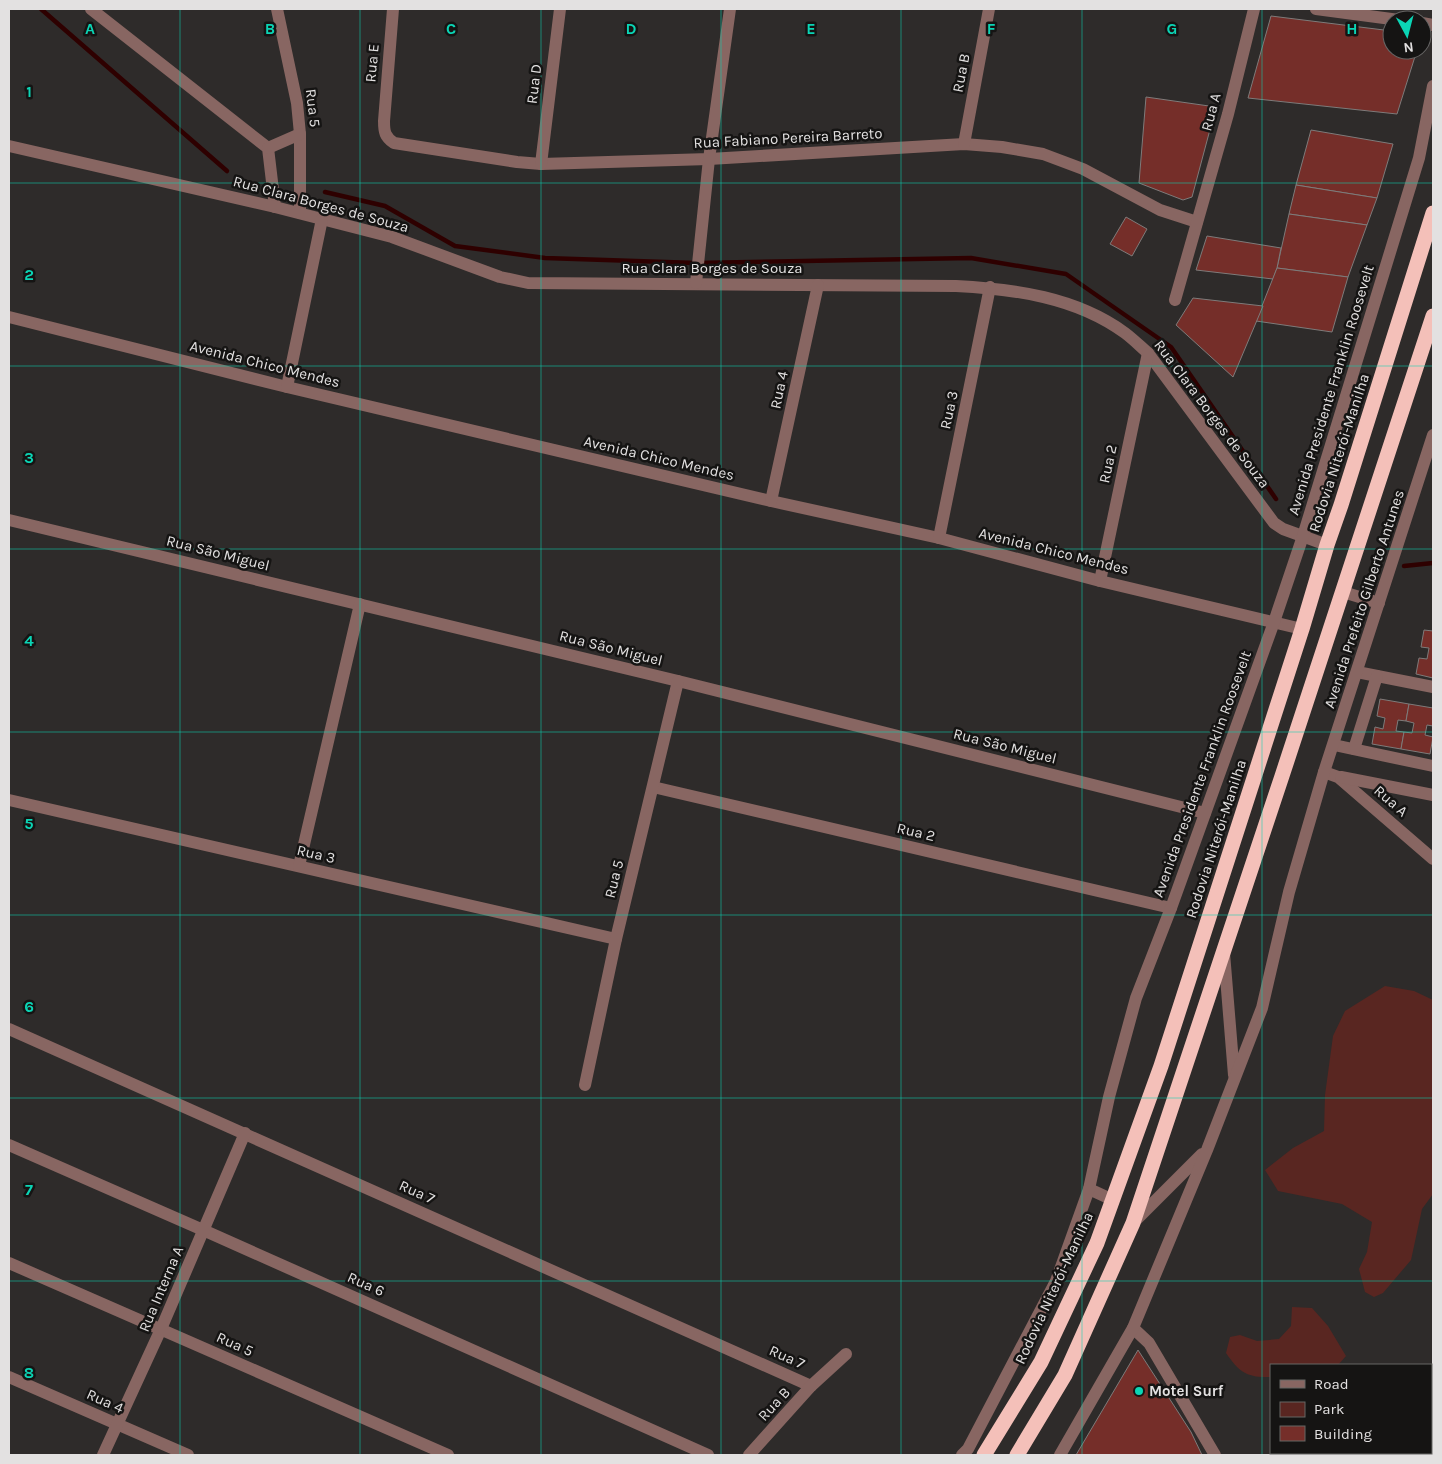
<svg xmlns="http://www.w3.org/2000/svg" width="1442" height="1464" font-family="Karla,sans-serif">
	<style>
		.green { fill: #592621 }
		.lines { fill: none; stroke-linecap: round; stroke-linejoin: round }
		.stream { stroke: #2e0000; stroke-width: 4.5 }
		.building { fill: #752e29; stroke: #7e7b7a }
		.minor { stroke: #886662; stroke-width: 12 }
		.highway { stroke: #f4c0b9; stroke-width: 15 }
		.grid { fill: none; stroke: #0bd5b5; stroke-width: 1; stroke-opacity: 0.55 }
		.poi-dot { fill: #0bd5b5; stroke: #151413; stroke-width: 2 }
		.labels { text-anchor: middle; stroke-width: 5; stroke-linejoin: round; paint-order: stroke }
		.street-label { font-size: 15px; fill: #e3e1e1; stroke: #151413 }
		.poi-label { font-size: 15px; font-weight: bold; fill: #e3e1e1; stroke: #151413; text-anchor: start }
		.grid-label { font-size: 16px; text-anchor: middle; font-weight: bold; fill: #0bd5b5; stroke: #151413; stroke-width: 5; stroke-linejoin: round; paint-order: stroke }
	</style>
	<rect width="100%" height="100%" fill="#2e2b2a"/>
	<g class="green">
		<polygon points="1385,986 1414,991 1433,1000 1433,1194 1422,1209 1411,1260 1383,1293 1374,1297 1365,1292 1359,1269 1367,1252 1372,1222 1342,1204 1278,1191 1265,1170 1293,1148 1324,1131 1325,1095 1333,1036 1345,1011"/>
		<path d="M1292,1307L1312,1308L1328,1326L1346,1356L1338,1365H1271V1377C1247,1378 1239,1372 1226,1353L1230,1337L1240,1335L1257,1341L1279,1339L1291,1326Z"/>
	</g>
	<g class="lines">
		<g class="stream">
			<polyline points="41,9 227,171"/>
			<polyline points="325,192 385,206 455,246 545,258 696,263 971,258 1066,274 1171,347 1276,499"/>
			<polyline points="1404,566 1433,563"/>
		</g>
	</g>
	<g class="building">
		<polygon points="1271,16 1392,31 1392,50 1417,50 1397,114 1248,98"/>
		<polygon points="1146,97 1216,107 1192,197 1183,200 1139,183"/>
		<polygon points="1311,130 1393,144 1377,198 1296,185"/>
		<polygon points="1296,185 1377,198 1367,225 1289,214"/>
		<polygon points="1289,214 1367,225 1348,277 1277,268"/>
		<polygon points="1126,217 1147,229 1132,256 1110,244"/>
		<polygon points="1207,236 1281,248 1277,268 1273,279 1196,270"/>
		<polygon points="1277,268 1348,277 1332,332 1256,321"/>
		<polygon points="1193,298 1263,306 1233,377 1176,325"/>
		<polygon points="1424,630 1433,631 1433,678 1416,674 1419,658 1427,659 1429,648 1421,647"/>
		<polygon points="1380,699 1409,704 1406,721 1398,720 1396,731 1404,732 1401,749 1372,744 1375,727 1383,729 1385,718 1377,716"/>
		<polygon points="1409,704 1433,708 1433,726 1427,725 1425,735 1433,737 1430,754 1401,749 1404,732 1412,733 1414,723 1406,721"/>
		<polygon points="1138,1350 1191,1432 1202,1455 1076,1455"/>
	</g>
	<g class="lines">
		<g class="minor">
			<polyline points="91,9 268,148 275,207"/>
			<polyline points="277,9 297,103 300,134 300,213"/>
			<path d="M393,9L384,121C384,132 385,137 394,143L517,162L541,164L709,159L964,144L1002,147L1043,154L1083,169L1160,210L1197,222"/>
			<polyline points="1316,9 1399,20"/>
			<polyline points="1422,23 1433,25"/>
			<polyline points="964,144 989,9"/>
			<path d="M9,146L275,207L392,237L500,277L528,283L956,286C1014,289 1076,297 1125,333C1133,339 1140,346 1148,353L1274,523L1283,529L1327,545"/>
			<polyline points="268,148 300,134"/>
			<polyline points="541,164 560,9"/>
			<polyline points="696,283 709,159 730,9"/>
			<polyline points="1175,300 1228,114 1254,9"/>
			<polyline points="9,317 287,387 771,501 939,538 1100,581 1302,629"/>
			<polyline points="287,387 322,219"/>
			<polyline points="771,501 818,285"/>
			<polyline points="9,520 678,681 1205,813"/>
			<polyline points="939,538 990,287"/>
			<polyline points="1100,581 1148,353"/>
			<polyline points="1343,592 1379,603"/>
			<polyline points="1357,672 1433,687"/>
			<polyline points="1334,745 1433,766"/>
			<polyline points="1354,749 1377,676"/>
			<polyline points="1324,772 1338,777 1433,859"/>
			<polyline points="1341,777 1433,795"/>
			<polyline points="653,787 1171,908"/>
			<polyline points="9,800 616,939"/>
			<polyline points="299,866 360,604"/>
			<polyline points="1224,953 1234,1075"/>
			<polyline points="9,1029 811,1386"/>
			<polyline points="585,1085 616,939 678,681"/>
			<polyline points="9,1145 203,1230 708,1455"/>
			<polyline points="1089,1189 1113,1200"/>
			<polyline points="1133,1223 1202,1154"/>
			<polyline points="9,1263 448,1455"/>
			<polyline points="1133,1328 1149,1343 1215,1455"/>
			<polyline points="9,1377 188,1455"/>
			<polyline points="103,1455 161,1329 245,1133"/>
			<polyline points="749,1455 811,1386 846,1354"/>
			<polyline points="962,1455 968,1449 1056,1281 1089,1189 1109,1097 1136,998 1171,908 1274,622 1303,536 1419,158 1433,86"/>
			<polyline points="1060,1455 1133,1328 1207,1150 1262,1008 1289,892 1324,772 1433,435"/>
		</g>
		<g class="highway">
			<polyline points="984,1455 1041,1362 1097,1243 1161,1066 1302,629 1327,545 1341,505 1433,213"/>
			<polyline points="1017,1455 1065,1375 1133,1223 1282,776 1433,316"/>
		</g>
	</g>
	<path class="grid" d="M180,9V1455M360,9V1455M541,9V1455M721,9V1455M901,9V1455M1082,9V1455M1262,9V1455M9,183H1433M9,366H1433M9,549H1433M9,732H1433M9,915H1433M9,1098H1433M9,1281H1433"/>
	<circle class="poi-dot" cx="1139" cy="1391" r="5"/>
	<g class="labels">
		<g class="street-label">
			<text transform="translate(372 63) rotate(-85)" y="5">Rua E</text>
			<text transform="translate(961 73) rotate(-79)" y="5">Rua B</text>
			<text transform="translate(534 84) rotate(-83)" y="5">Rua D</text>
			<text transform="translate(313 108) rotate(83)" y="5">Rua 5</text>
			<text transform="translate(1211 112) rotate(-75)" y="5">Rua A</text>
			<text transform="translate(788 138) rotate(-3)" y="5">Rua Fabiano Pereira Barreto</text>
			<text transform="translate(321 204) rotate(15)" y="5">Rua Clara Borges de Souza</text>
			<text x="712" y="273">Rua Clara Borges de Souza</text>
			<text transform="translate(265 364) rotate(14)" y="5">Avenida Chico Mendes</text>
			<text transform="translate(779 390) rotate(-78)" y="5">Rua 4</text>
			<text transform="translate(1331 390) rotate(-73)" y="5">Avenida Presidente Franklin Roosevelt</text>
			<text transform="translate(949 410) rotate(-78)" y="5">Rua 3</text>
			<text transform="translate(1212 414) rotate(53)" y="5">Rua Clara Borges de Souza</text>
			<text transform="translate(1339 453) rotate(-72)" y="5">Rodovia Niterói-Manilha</text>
			<text transform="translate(659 458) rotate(13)" y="5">Avenida Chico Mendes</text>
			<text transform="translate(1108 464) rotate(-78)" y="5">Rua 2</text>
			<text transform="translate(1054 551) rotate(14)" y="5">Avenida Chico Mendes</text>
			<text transform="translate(218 553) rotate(14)" y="5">Rua São Miguel</text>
			<text transform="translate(1364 599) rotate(-72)" y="5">Avenida Prefeito Gilberto Antunes</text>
			<text transform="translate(611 648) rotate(14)" y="5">Rua São Miguel</text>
			<text transform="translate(1005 746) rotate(14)" y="5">Rua São Miguel</text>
			<text transform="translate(1202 774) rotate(-70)" y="5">Avenida Presidente Franklin Roosevelt</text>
			<text transform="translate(1391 801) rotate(41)" y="5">Rua A</text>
			<text transform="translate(916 832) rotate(13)" y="5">Rua 2</text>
			<text transform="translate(1216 839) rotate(-72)" y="5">Rodovia Niterói-Manilha</text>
			<text transform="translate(316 854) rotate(13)" y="5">Rua 3</text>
			<text transform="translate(614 879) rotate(-76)" y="5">Rua 5</text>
			<text transform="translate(417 1192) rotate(24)" y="5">Rua 7</text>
			<text transform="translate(366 1284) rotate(24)" y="5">Rua 6</text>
			<text transform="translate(1054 1288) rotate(-65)" y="5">Rodovia Niterói-Manilha</text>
			<text transform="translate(161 1289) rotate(-67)" y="5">Rua Interna A</text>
			<text transform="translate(235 1344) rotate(24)" y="5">Rua 5</text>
			<text transform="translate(787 1357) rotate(24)" y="5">Rua 7</text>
			<text transform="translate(105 1401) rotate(24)" y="5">Rua 4</text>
			<text transform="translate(774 1404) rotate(-48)" y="5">Rua B</text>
		</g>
		<g class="poi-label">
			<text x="1149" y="1396">Motel Surf</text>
		</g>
	</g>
	<g class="grid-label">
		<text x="90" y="34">A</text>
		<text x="270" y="34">B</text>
		<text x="451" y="34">C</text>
		<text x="631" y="34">D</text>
		<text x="811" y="34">E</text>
		<text x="991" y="34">F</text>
		<text x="1172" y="34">G</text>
		<text x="1352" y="34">H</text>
		<text x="29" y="97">1</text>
		<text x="29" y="280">2</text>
		<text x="29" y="463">3</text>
		<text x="29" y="646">4</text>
		<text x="29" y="829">5</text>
		<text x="29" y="1012">6</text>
		<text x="29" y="1195">7</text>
		<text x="29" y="1378">8</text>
	</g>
	<rect width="1442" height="1464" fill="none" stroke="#e3e1e1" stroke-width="20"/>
	<rect x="1270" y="1364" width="162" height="90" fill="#151413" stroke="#676665"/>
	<rect x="1280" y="1380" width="25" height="8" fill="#886662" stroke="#676665"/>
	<text x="1314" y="1389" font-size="15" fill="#e3e1e1">Road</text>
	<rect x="1280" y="1402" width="25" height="15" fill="#592621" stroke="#676665"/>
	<text x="1314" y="1414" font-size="15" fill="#e3e1e1">Park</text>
	<rect x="1280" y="1426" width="25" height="15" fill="#752e29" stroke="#676665"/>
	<text x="1314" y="1439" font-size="15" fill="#e3e1e1">Building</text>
	<g transform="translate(1407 35) rotate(173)"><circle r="24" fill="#151413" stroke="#676665"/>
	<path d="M0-4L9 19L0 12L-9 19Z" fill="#0bd5b5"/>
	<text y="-8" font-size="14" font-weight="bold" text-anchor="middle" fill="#e3e1e1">N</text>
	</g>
</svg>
